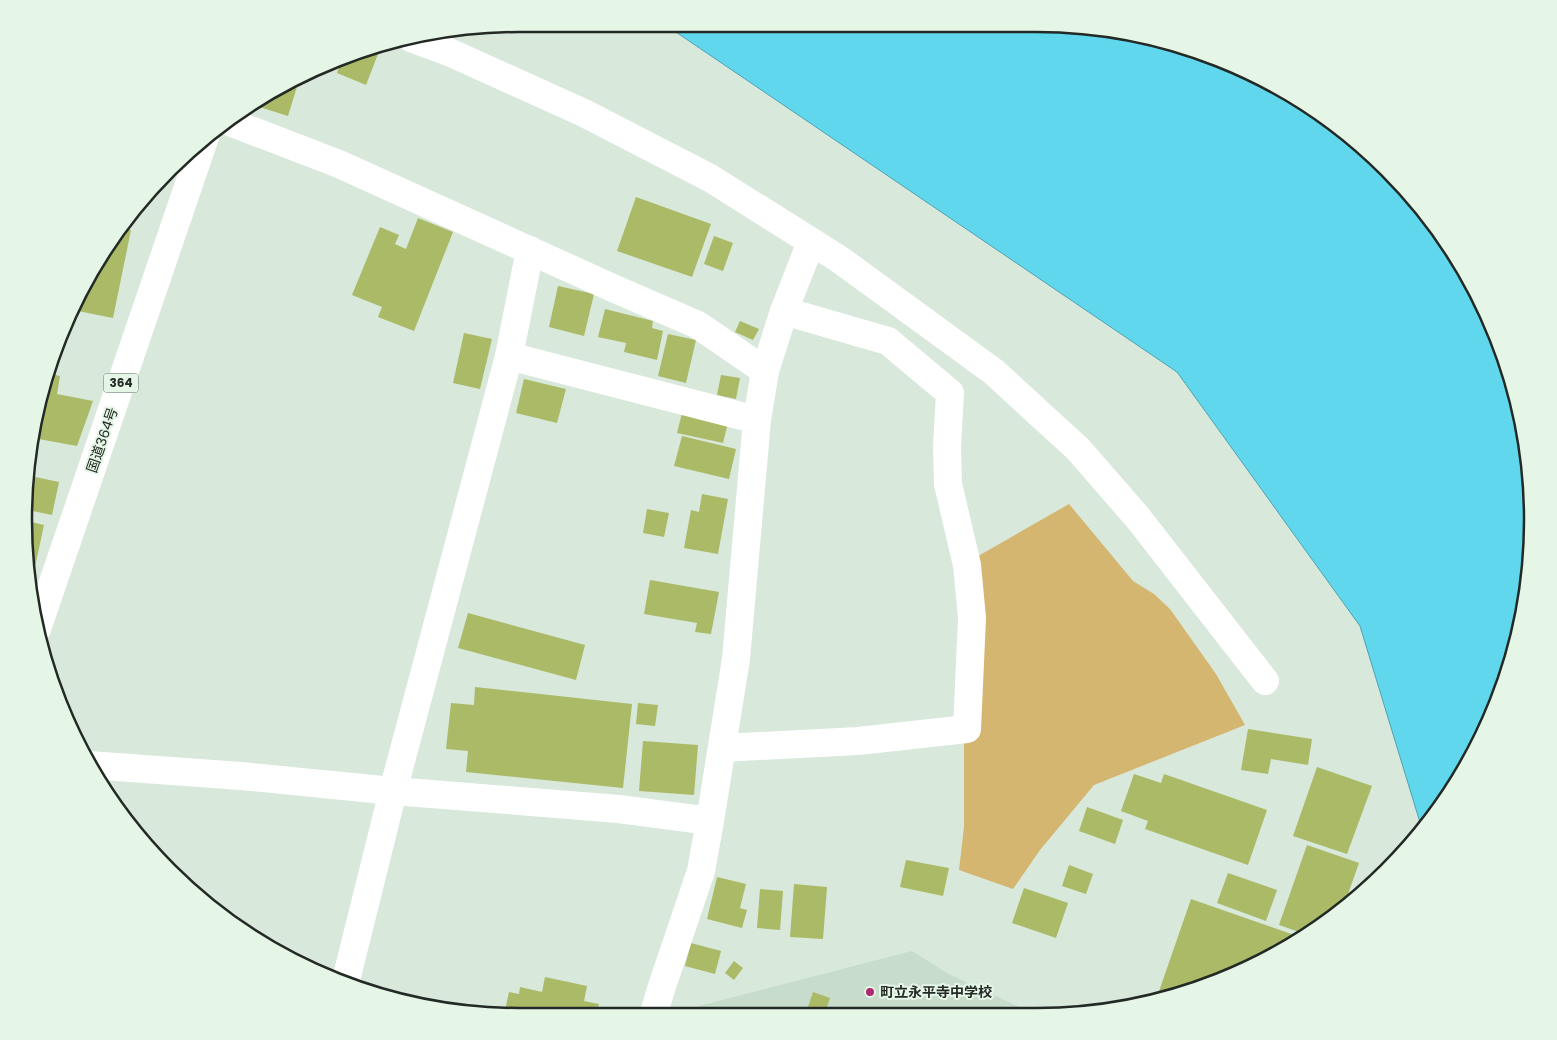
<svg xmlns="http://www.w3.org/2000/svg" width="1557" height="1040" font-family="Poppins,'Noto Sans JP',sans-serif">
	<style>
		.built { fill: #c7dcca }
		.green { fill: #d4b671 }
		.water { fill: #61d7ed; stroke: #4ea3b1 }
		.building { fill: #aaba67 }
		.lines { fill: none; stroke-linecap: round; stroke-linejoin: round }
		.minor { stroke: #fff; stroke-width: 28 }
		.highway { stroke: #fff; stroke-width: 28 }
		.poi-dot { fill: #ae2971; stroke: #e5f6e7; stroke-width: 2 }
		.labels { text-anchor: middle; stroke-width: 4; stroke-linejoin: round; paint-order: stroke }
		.shield { fill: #e5f6e7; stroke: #5d665e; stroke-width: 1 }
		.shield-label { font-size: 12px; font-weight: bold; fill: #232924 }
		.street-label { font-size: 14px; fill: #232924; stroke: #e5f6e7 }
		.poi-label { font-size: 14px; font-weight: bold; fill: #232924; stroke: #e5f6e7; text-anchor: start }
		.rim { fill: none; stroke: #232924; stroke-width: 2.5 }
	</style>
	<rect width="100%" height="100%" fill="#d8e8da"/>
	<polygon class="built" points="912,951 947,973 1038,1016 678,1016 680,1011"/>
	<polygon class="green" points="1069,504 1133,581 1154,594 1170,609 1216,674 1245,725 1094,785 1040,850 1013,889 959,870 964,827 964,740 973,559"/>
	<polygon class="water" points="1037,24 1134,33 1257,75 1339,126 1388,169 1449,244 1495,330 1524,423 1533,520 1524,617 1496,710 1450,795 1422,829 1360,626 1177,372 667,26"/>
	<g class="building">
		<polygon points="365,49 378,54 366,85 337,73 342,59"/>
		<polygon points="299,80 288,116 250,104 265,97"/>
		<polygon points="636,197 711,224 692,277 617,251"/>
		<polygon points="418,218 453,232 414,331 378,317 382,307 352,295 380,227 399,235 395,244 406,249"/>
		<polygon points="120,228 131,230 113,318 73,310"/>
		<polygon points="714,236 733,243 723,271 704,264"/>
		<polygon points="558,286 594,294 584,336 549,327"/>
		<polygon points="605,309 653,321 652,328 663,331 657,360 624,352 626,343 598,337"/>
		<polygon points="740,321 759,329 753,340 735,332"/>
		<polygon points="464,333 492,339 480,389 453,383"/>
		<polygon points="668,334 696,340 686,383 658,376"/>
		<polygon points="47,373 60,376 57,394 93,401 77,446 33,438 41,392"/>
		<polygon points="721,375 740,378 736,399 717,395"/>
		<polygon points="524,379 566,389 557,423 516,413"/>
		<polygon points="682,413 728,423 723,443 677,433"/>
		<polygon points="682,436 736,449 729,479 674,466"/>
		<polygon points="30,455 34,456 25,497 25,487"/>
		<polygon points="35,477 59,482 52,515 28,510"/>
		<polygon points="702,494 728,499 718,554 684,548 691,510 699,512"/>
		<polygon points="647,509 669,513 664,537 643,533"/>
		<polygon points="27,521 44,525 35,567 30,567"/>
		<polygon points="650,580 719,592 711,634 695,632 697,623 644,614"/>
		<polygon points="468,613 585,645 576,680 458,648"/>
		<polygon points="475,687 632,704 623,788 466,772 468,751 446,749 451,703 474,705"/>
		<polygon points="638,703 658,705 655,726 636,724"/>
		<polygon points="1248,729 1312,739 1308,765 1271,759 1268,774 1241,770"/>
		<polygon points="643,741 698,745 694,795 639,791"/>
		<polygon points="1317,767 1372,786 1347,854 1293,836"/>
		<polygon points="1134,774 1161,783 1164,774 1267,810 1248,865 1145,829 1148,821 1121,811"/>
		<polygon points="1087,807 1123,820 1115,844 1079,831"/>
		<polygon points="1307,845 1359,863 1343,908 1308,935 1279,925"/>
		<polygon points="906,860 949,868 943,896 900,887"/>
		<polygon points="1069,865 1093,874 1086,894 1062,886"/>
		<polygon points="1228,873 1277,890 1266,921 1217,903"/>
		<polygon points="717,877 746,884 740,908 747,910 742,928 707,919"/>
		<polygon points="794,884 827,887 823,939 790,937"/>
		<polygon points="1024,888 1068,903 1056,938 1012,923"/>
		<polygon points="760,889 783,891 780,930 757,928"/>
		<polygon points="1191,899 1303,938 1227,978 1156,1000"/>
		<polygon points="691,943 721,951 715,974 685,966"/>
		<polygon points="734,961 743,968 734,980 725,973"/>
		<polygon points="545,977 587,986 584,1001 599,1004 597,1013 605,1016 520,1016 504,1015 509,992 519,994 520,987 542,992"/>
		<polygon points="813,992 830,998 824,1016 805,1016"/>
	</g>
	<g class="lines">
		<g class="minor">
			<polyline points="411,38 449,52 584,113 710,178 839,259 994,372 1078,449 1138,518 1265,681"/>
			<polyline points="227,121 339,164 615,289 698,325 765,371 757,420 736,659 710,821 701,871 662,986 653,1016"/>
			<polyline points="509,356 757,420"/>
			<polyline points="765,371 784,311 811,242"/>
			<polyline points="722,748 858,741 967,729 972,618 967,565 948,484 947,447 950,393 888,341 784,311"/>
			<polyline points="89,765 241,776 393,791 619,809 710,821"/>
			<polyline points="346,980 393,791 509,356 530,250"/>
		</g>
		<polyline class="highway" points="37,629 205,137"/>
	</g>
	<circle class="poi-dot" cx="870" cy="992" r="5"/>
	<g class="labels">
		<rect class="shield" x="103.5" y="373.5" width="35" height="19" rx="4"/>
		<g class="shield-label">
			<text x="121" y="387">364</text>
		</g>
		<g class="street-label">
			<text transform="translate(102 440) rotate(-71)" y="5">国道364号</text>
		</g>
		<g class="poi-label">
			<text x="880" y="997">町立永平寺中学校</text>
		</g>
	</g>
	<path d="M0 0H1557V1040H0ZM520 32H1036A488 488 0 0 1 1524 520V520A488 488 0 0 1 1036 1008H520A488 488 0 0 1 32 520V520A488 488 0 0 1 520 32Z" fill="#e5f6e7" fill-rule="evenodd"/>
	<path class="rim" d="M520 32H1036A488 488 0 0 1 1524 520V520A488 488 0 0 1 1036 1008H520A488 488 0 0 1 32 520V520A488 488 0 0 1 520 32Z"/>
</svg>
